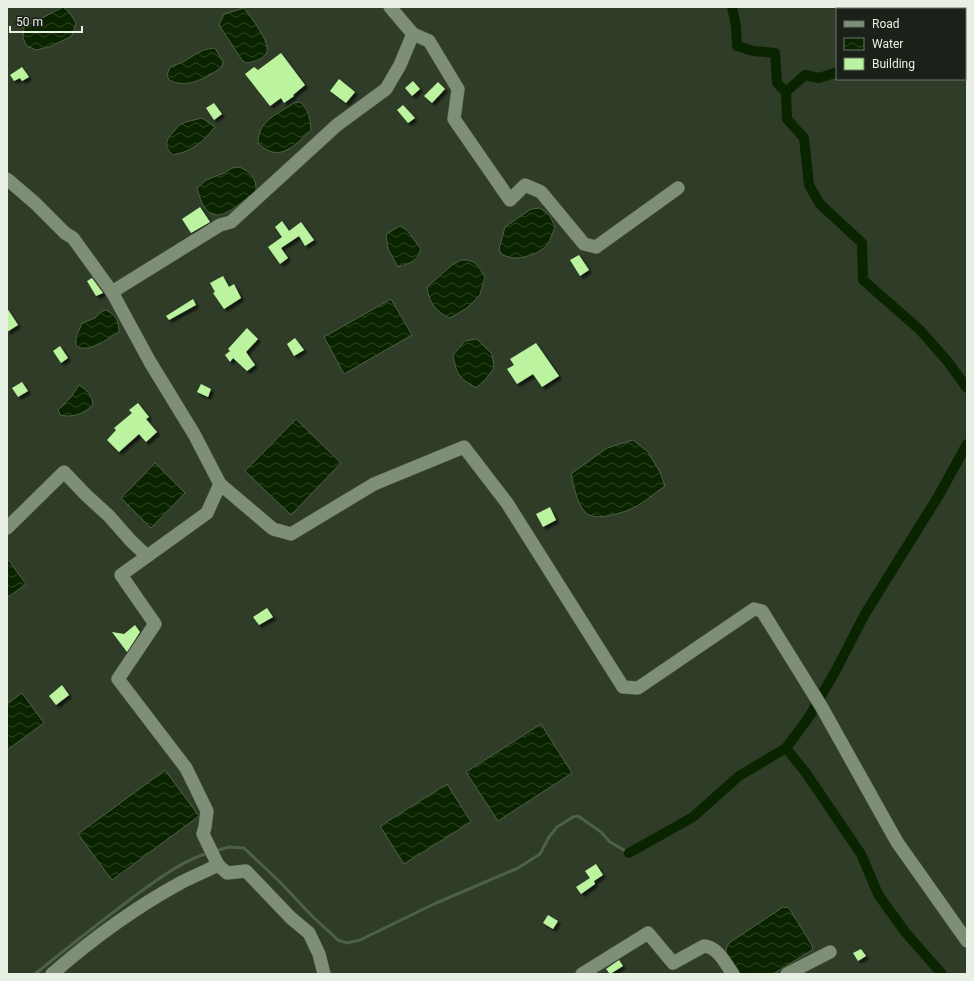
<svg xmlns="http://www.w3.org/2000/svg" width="974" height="981" font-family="Roboto,sans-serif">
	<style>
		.water { fill: url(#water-waves); stroke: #4d6144 }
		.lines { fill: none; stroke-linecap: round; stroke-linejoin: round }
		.stream { stroke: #4d6144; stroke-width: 3 }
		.canal { stroke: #0b2400; stroke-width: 10 }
		.building { fill: #bcf39f; filter: url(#shadow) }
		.minor-casing { stroke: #4d5847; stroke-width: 14 }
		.minor { stroke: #7e8e77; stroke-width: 13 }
	</style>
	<defs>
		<pattern id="water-waves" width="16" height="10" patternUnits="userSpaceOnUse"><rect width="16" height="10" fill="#0b2400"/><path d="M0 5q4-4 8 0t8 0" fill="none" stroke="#2f4425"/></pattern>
		<filter id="shadow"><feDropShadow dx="3" dy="3" stdDeviation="1" flood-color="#0009"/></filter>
	</defs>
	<rect width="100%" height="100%" fill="#2f3c28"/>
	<g class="water">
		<polygon points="63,7 69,12 76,23 72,36 49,47 36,50 27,46 23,38 24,27"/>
		<path d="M244,8C250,16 273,45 266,54C262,60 252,62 246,63L242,60L219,25L224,14Z"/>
		<path d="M215,48L223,62L222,67C211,75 193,86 178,83C175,83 172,81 169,80L167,75L170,67C174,65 179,64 183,62C195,55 200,49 215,48Z"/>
		<path d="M300,102C309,110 310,118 311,130C294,146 279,164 258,143C258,120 277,115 294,103Z"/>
		<path d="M202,118L215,127C204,141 191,152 173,155C163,146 166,140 174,131C176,129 178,126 181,124C187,121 195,120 202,118Z"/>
		<path d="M239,167C250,171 257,179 256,191C231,210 209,235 197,188L206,180L224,173L232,168Z"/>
		<path d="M540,208L550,216L555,227C552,233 550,243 545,247C533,257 515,262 501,254L499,249L505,227L531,209Z"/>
		<path d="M400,226L407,230L421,249C417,262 410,263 398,267L388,249L386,234Z"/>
		<path d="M461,260C476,259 478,266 485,277L480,295L467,308L450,318C436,312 429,303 427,287L452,265Z"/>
		<polygon points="391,299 412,335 344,374 324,337"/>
		<path d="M106,310C116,315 119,321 119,332C107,339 89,354 76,346V337L82,323L95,318L102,311Z"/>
		<path d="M477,339L492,354L494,368L486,379L476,388C458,377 457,375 453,355L465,341Z"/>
		<path d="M79,385C87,390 92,395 93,405C83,414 74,418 60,415L58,410L71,397Z"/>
		<polygon points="296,419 341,463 291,515 245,471"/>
		<path d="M633,440L648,452L660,472L665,486C656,492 647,500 637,506C626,512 595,523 585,512C576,502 574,486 571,474L607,448Z"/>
		<polygon points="155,463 185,493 151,528 121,498"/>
		<polygon points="7,558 26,584 7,598"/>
		<polygon points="22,693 44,723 7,750 7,704"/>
		<polygon points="541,724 572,773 498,821 466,772"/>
		<polygon points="165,770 199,816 112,880 78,834"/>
		<polygon points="447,784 471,822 404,864 380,826"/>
		<path d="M783,907L789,908L813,947L812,950L773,974H740C732,964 721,955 729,943Z"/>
	</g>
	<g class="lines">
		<g class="stream">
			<polyline points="215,851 229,847 244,848 280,882 312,916 338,940 347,943 360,940 434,904 518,868 540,854 549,837 557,827 573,817 578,816 601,832 610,842 629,853"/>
			<path d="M35,974C67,948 99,923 132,898C154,882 181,861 208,853"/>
		</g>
		<g class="canal">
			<polyline points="732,7 736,26 737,46 753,51 775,53 777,83 786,92"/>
			<polyline points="965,19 967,18"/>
			<polyline points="837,72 819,78 805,75 786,92 787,119 804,138 809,185 820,204 862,243 863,280 920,330 948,362 967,388"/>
			<polyline points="786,748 806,773 861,854 878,894 887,907 906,933 942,974"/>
			<polyline points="629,853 693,817 739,776 786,748 809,717 836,670 865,614 939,495 967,444"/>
		</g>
	</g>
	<g class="building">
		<polygon points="281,53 305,85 293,95 294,96 284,103 281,98 270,106 245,74 254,67 258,70"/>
		<polygon points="22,67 29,77 22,81 20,78 14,81 10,75"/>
		<polygon points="339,79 355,92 346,103 330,91"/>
		<polygon points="413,81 420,89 412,96 405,88"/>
		<polygon points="438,82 445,89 432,103 424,96"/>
		<polygon points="214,103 222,114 214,120 206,108"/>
		<polygon points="403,105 415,118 408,123 397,110"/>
		<polygon points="200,207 210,222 191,233 182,219"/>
		<polygon points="282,221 289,231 301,222 314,240 305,246 299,236 281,248 288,258 280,264 268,247 282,237 275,227"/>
		<polygon points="579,255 589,270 580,276 570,260"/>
		<polygon points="223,276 229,287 234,284 241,298 224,309 213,293 215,292 210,283"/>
		<polygon points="92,278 103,293 96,296 87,281"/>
		<polygon points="193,299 196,305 169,320 166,316"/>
		<polygon points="7,308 18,325 7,332"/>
		<polygon points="247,328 258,339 246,352 255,365 247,371 233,358 230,362 225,355 230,351 228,349"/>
		<polygon points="295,338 304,350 294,356 287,344"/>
		<polygon points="536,343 559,376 542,387 533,374 517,384 507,369 514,365 510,359"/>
		<polygon points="60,346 68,358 61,363 53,351"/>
		<polygon points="22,382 28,391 18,397 12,388"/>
		<polygon points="201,384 211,389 208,397 197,392"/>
		<polygon points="138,403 149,417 146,419 157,432 146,442 139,434 119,452 107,440 116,430 114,428 132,413 129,410"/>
		<polygon points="550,507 556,520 543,527 536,514"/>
		<polygon points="267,608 273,617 259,625 253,617"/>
		<polygon points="135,625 140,632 127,652 112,632 124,634"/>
		<polygon points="62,685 69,695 56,705 49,696"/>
		<polygon points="596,864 603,875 594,881 595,884 581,894 576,887 590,878 585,871"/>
		<polygon points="548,915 558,921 553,929 543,923"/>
		<polygon points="861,949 866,956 858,961 853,953"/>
		<polygon points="619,960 623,966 610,974 606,969"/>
	</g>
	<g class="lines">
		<g class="minor-casing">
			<g id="minor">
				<polyline points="390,7 413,34 429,41 458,89 454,119 510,200 525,185 541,192 584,244 596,247 678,188"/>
				<polyline points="7,179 35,203 65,233 73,238 112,292 150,362 194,434 220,484"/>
				<polyline points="112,292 220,225 231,222 337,125 386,89 400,65 413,34"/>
				<polyline points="7,528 64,472 86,495 109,516 131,541 147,556"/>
				<polyline points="218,865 227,873 246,871 291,918 309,933 319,954 324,974"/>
				<path d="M52,974C92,939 136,907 182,882C194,876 206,871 218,865L203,834L205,827L207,811L186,768L118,679L155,624L121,575L207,513L220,484L273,529L291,534L374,484L464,447L507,503L623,687L638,688L754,609L762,611L821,706L897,842L967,941"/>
				<path d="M582,974L648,933L673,963L704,946C718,947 725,963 733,974"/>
				<polyline points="787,974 830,952"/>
			</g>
		</g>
		<use href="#minor" class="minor"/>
	</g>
	<rect width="974" height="981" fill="none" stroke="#e7f0e3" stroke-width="16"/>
	<rect x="836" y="8" width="130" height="72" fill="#1b2118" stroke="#6d7469"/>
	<rect x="844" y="21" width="20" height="6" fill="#7e8e77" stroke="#6d7469"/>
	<text x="872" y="28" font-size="12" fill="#e7f0e3">Road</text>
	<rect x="844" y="38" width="20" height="12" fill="url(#water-waves)" stroke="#6d7469"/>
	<text x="872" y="48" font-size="12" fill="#e7f0e3">Water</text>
	<rect x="844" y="58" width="20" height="12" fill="#bcf39f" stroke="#6d7469"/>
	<text x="872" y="68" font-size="12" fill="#e7f0e3">Building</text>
	<path d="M10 26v6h72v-6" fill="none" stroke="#e7f0e3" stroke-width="2"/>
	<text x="16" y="26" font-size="12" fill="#e7f0e3" stroke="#1b2118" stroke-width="3" paint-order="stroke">50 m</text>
</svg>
